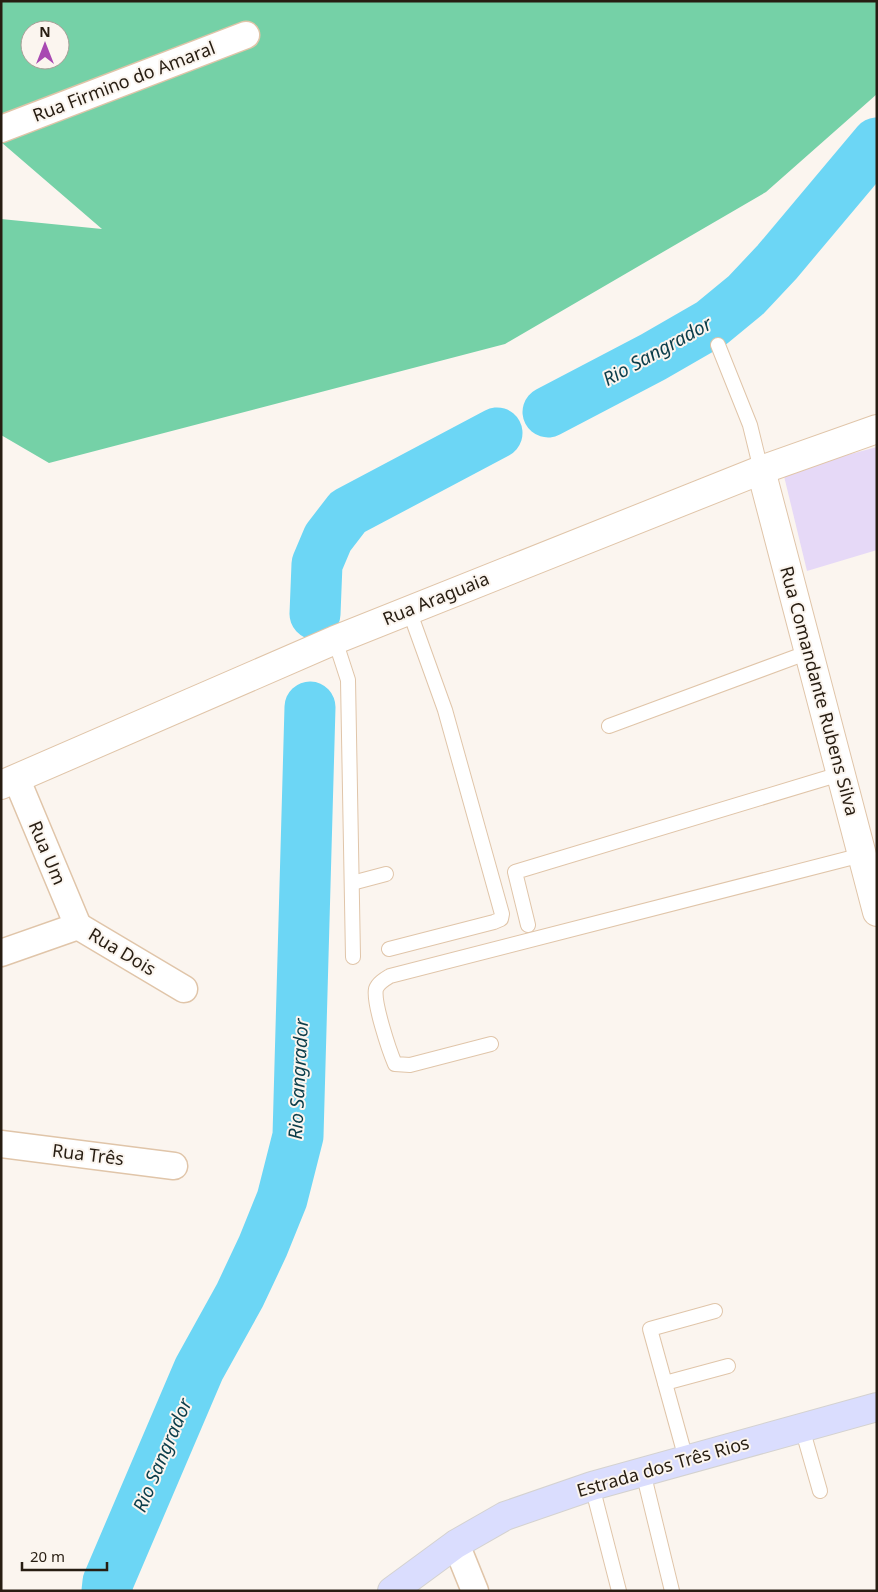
<svg xmlns="http://www.w3.org/2000/svg" width="878" height="1592" font-family="'Noto Sans',sans-serif">
	<style>
		.forest { fill: #75d1a7; fill-rule: evenodd }
		.water { fill: #6cd6f5 }
		.lines { fill: none; stroke-linecap: round; stroke-linejoin: round }
		.river { stroke: #6cd6f5; stroke-width: 51 }
		.building { fill: #e6d9f7 }
		.lane-casing { stroke: #e0c5a9; stroke-width: 16 }
		.street-casing { stroke: #e0c5a9; stroke-width: 29 }
		.secondary-casing { stroke: #e0c5a9; stroke-width: 30 }
		.primary-casing { stroke: #d4d2d0; stroke-width: 30 }
		.lane { stroke: #fff; stroke-width: 14 }
		.street { stroke: #fff; stroke-width: 26 }
		.secondary { stroke: #fff; stroke-width: 28 }
		.primary { stroke: #daddfe; stroke-width: 28 }
		.labels { text-anchor: middle; stroke-width: 4; stroke-linejoin: round; paint-order: stroke }
		.street-label { font-size: 18px; fill: #271d12; stroke: #fbf5ef }
		.water-label { font-size: 19px; font-style: italic; fill: #0b3d4a; stroke: #fbf5ef }
	</style>
	<rect width="100%" height="100%" fill="#fbf5ef"/>
	<path class="forest" d="M1,1H877V94L766,192L505,344L49,463L1,435V219L102,229L1,142ZM30,30H60V60H30Z"/>
	<polygon class="water" points="153,1476 119,1591 94,1591 111,1544"/>
	<g class="lines">
		<g class="river">
			<polyline points="548,412 653,357 712,323 746,295 777,262 877,143"/>
			<polyline points="315,614 317,564 328,538 348,512 497,433"/>
			<polyline points="107,1591 108,1582 199,1369 240,1295 263,1246 282,1199 298,1136 310,707"/>
		</g>
	</g>
	<polygon class="building" points="877,447 877,550 807,571 783,472"/>
	<g class="lines">
		<g class="lane-casing">
			<g id="lane">
				<polyline points="718,345 750,425 761,470"/>
				<polyline points="335,640 348,680 353,957"/>
				<polyline points="609,726 809,652"/>
				<polyline points="352,883 386,874"/>
				<polyline points="528,925 515,872 840,774"/>
				<polyline points="389,949 494,922 501,919 502,914 445,710 409,610"/>
				<path d="M491,1044L410,1065L395,1064C389,1050 373,1002 376,989C378,983 385,979 390,976L862,855"/>
				<polyline points="665,1383 728,1366"/>
				<polyline points="802,1428 820,1491"/>
				<polyline points="686,1459 650,1329 715,1311"/>
				<polyline points="643,1472 672,1591"/>
				<polyline points="592,1486 619,1591"/>
			</g>
		</g>
		<g class="street-casing">
			<g id="street">
				<polyline points="1,129 246,35"/>
				<polyline points="17,780 78,926"/>
				<polyline points="1,953 78,926 184,989"/>
				<polyline points="1,1144 174,1166"/>
				<polyline points="456,1544 475,1591"/>
			</g>
		</g>
		<g class="secondary-casing">
			<g id="secondary">
				<polyline points="761,470 877,912"/>
				<polyline points="1,785 335,640 761,470 877,429"/>
			</g>
		</g>
		<g class="primary-casing">
			<polyline id="primary" points="392,1591 456,1544 505,1516 592,1486 877,1407"/>
		</g>
		<use href="#lane" class="lane"/>
		<use href="#street" class="street"/>
		<use href="#secondary" class="secondary"/>
		<use href="#primary" class="primary"/>
	</g>
	<g class="labels">
		<g class="street-label">
			<text transform="translate(124 82) rotate(-21)" y="6">Rua Firmino do Amaral</text>
			<text transform="translate(436 599) rotate(-22)" y="6">Rua Araguaia</text>
			<text transform="translate(819 691) rotate(75)" y="6">Rua Comandante Rubens Silva</text>
			<text transform="translate(47 853) rotate(67)" y="6">Rua Um</text>
			<text transform="translate(122 952) rotate(31)" y="6">Rua Dois</text>
			<text transform="translate(88 1155) rotate(7)" y="6">Rua Três</text>
			<text transform="translate(663 1467) rotate(-16)" y="6">Estrada dos Três Rios</text>
		</g>
		<g class="water-label">
			<text transform="translate(657 351) rotate(-29)" y="7">Rio Sangrador</text>
			<text transform="translate(298 1079) rotate(-87)" y="7">Rio Sangrador</text>
			<text transform="translate(162 1455) rotate(-67)" y="7">Rio Sangrador</text>
		</g>
	</g>
	<rect width="878" height="1592" fill="none" stroke="#271d12" stroke-width="5"/>
	<g transform="translate(45 45)"><circle r="24" fill="#fbf5ef" stroke="#a69f97"/>
	<path d="M0-4L9 19L0 12L-9 19Z" fill="#a849b2"/>
	<text y="-8" font-size="14" font-weight="bold" text-anchor="middle" fill="#271d12">N</text>
	</g>
	<path d="M22 1562v8h85v-8" fill="none" stroke="#271d12" stroke-width="2.5"/>
	<text x="30" y="1562" font-size="15" fill="#271d12" stroke="#fbf5ef" stroke-width="4" paint-order="stroke">20 m</text>
</svg>
